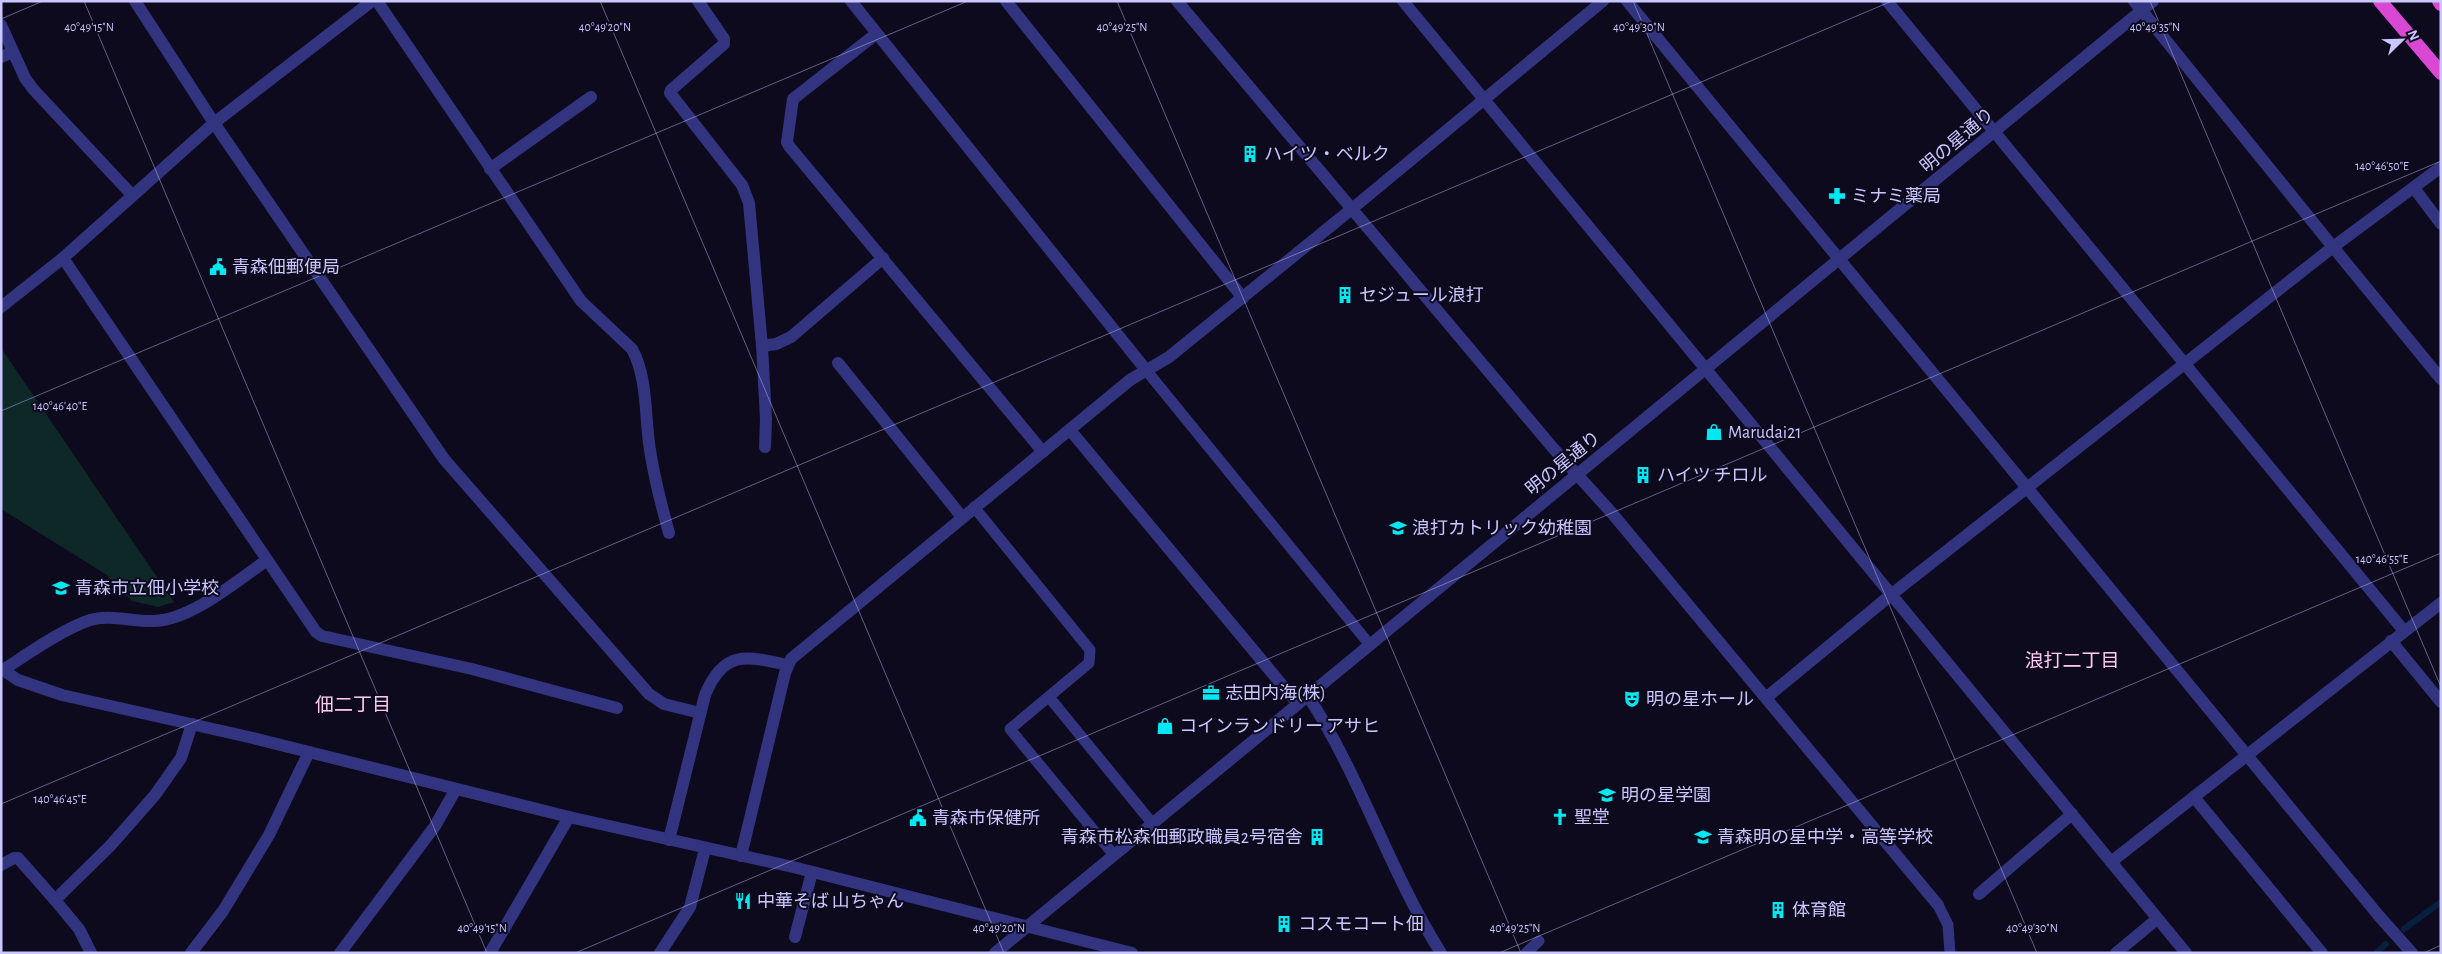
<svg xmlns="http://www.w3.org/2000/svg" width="2442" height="954" font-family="'Alegreya Sans','Noto Sans JP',sans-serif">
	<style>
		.green { fill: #0d2826 }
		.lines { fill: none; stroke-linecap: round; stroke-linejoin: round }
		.stream { stroke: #072040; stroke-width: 6 }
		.service { stroke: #323480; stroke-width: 11 }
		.minor { stroke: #323480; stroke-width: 12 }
		.tertiary { stroke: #323480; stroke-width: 12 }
		.trunk { stroke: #d848d4; stroke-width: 14 }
		.ticks { fill: none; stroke: #cac7ff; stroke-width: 1; stroke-opacity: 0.45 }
		.labels { text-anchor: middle; stroke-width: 4; stroke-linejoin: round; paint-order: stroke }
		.street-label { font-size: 18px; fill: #cac7ff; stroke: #0d0a1e }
		.poi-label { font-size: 18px; fill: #cac7ff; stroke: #0d0a1e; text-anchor: start }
		.neighbourhood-label { font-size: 19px; fill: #ffc9ef; stroke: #0d0a1e }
		.ticks-label { font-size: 12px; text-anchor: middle; fill: #cac7ff; stroke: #0d0a1e; stroke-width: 4; stroke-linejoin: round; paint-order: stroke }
	</style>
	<rect width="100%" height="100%" fill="#0d0a1e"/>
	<polygon class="green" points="1,348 174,602 158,607 132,601 107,575 1,509"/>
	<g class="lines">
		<g class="stream">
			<polyline points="2404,929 2441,902"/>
			<polyline points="2376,953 2386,944"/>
		</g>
		<g class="service">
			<polyline points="1146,370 1370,645"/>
			<polyline points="974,507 1090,650 1089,663 1010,729 1114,855"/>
			<polyline points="1049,697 1152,823"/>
			<polyline points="1938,905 1948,925 1950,953"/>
			<polyline points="1526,953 1539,941"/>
		</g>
		<g class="minor">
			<polyline points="135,1 214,123 444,459 649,694 664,704 700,713"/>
			<path d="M377,1L581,301L632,349C647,376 645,413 649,443C653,474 661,504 669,533"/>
			<polyline points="698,1 724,39 724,44 671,90 670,93 742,185 749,203 762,346 766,419 765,447"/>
			<polyline points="851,1 1146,370"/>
			<polyline points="1006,1 1243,298"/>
			<polyline points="1403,1 2186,953"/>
			<polyline points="1,25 25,78 33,89 132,195"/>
			<polyline points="876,34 793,99 787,142 789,146 1043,452"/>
			<polyline points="1,57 13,52"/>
			<polyline points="490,169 591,97"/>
			<polyline points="2414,188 2441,224"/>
			<polyline points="2333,247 2441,379"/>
			<polyline points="63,258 316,632 322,636 472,669 617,708"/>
			<polyline points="1,307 63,258 214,123 372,1"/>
			<polyline points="762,346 776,344 791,337 883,258"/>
			<polyline points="838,363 962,517"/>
			<polyline points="1070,430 1298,704"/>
			<polyline points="2391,641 2441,702"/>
			<polyline points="3,670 18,680 62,695 253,738 569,817 793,867 1132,953"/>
			<path d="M1,671C28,654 61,630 90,620C110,614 134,622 154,621C191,620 237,581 267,560"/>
			<path d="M1308,696C1361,777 1389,871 1441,953"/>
			<polyline points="1767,697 1892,594 2333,247 2441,167"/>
			<polyline points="2194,797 2322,953"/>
			<path d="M669,840L705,695C724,649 747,656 787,665"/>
			<polyline points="741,856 785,673 791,659 1130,380 1169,357 1353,208"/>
			<polyline points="2111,862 2441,603"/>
			<polyline points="1,865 14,858 18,858 55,900"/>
			<polyline points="1979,894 2072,814"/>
			<polyline points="2379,916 2412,953"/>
			<polyline points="795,937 812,872"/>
			<polyline points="91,953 79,929 55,900 110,846 155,795 181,758 192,724"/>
			<polyline points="191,953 223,911 269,835 309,752"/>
			<polyline points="340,953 435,826 456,789"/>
			<polyline points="490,953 569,817"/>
			<polyline points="660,953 690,907 705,849"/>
			<polyline points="2116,953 2157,919"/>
		</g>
		<g class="tertiary">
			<polyline points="1177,1 1553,448 1611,512 1938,905"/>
			<polyline points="1627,1 2379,916"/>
			<polyline points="1887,1 2404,631"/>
			<polyline points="2134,1 2333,247"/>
			<polyline points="1353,208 1603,1"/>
			<polyline points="995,953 2153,1"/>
		</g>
		<g class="trunk">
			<polyline points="2380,1 2441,73"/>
			<polyline points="2439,1 2441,4"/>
		</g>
	</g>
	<path class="ticks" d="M84,1L487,953M600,1L1004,953M1117,1L1521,953M1633,1L2037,953M2150,1L2441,687M1,19L43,1M1,411L968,1M1,804L1892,1M575,953L2441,161M1499,953L2441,553M2424,953L2441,945"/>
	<defs>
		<g id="building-bare" transform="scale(1.35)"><path d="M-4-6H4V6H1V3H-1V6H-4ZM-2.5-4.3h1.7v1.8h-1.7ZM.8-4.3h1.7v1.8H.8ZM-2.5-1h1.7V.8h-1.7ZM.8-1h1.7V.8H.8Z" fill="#00e9f2" stroke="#0d0a1e" stroke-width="2.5" paint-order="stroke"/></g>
		<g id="pharmacy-bare" transform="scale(1.35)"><path d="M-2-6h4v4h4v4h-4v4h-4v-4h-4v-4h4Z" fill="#00e9f2" stroke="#0d0a1e" stroke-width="2.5" paint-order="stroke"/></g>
		<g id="civic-bare" transform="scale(1.35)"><path d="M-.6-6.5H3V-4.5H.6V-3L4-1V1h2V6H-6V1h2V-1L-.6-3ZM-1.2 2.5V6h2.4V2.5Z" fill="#00e9f2" stroke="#0d0a1e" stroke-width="2.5" paint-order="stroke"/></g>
		<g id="shop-bare" transform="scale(1.35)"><path d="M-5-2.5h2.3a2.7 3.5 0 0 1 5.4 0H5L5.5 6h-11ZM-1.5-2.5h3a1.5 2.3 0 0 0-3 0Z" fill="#00e9f2" stroke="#0d0a1e" stroke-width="2.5" paint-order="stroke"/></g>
		<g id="school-bare" transform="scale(1.35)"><path d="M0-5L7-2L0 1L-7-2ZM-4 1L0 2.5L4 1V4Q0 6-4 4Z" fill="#00e9f2" stroke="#0d0a1e" stroke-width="2.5" paint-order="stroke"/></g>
		<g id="office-bare" transform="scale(1.35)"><path d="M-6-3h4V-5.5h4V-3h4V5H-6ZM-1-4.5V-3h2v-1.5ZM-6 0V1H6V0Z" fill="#00e9f2" stroke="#0d0a1e" stroke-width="2.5" paint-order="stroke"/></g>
		<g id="theatre-bare" transform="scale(1.35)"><path d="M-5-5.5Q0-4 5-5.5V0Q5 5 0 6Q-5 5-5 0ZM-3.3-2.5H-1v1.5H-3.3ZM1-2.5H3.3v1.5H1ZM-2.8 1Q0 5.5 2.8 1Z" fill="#00e9f2" stroke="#0d0a1e" stroke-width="2.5" paint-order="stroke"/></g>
		<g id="church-bare" transform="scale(1.35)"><path d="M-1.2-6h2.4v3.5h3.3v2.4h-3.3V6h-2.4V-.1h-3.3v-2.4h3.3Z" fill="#00e9f2" stroke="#0d0a1e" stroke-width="2.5" paint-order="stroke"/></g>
		<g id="restaurant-bare" transform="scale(1.35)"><path d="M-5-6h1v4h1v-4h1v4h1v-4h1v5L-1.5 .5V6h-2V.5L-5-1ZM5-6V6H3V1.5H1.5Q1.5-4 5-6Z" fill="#00e9f2" stroke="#0d0a1e" stroke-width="2.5" paint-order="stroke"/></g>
	</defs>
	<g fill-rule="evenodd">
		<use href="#building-bare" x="1250" y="154"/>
		<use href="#pharmacy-bare" x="1837" y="196"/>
		<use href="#civic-bare" x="218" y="267"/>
		<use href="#building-bare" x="1345" y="295"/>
		<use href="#shop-bare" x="1714" y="432"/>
		<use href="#building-bare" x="1643" y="475"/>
		<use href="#school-bare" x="1398" y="528"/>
		<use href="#school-bare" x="61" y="588"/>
		<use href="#office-bare" x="1211" y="693"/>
		<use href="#theatre-bare" x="1632" y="699"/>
		<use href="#shop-bare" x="1165" y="726"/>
		<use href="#school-bare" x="1607" y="795"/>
		<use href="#church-bare" x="1560" y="817"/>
		<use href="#civic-bare" x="918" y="818"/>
		<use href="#building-bare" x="1317" y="837"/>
		<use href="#school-bare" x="1703" y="837"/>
		<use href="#restaurant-bare" x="743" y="901"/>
		<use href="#building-bare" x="1778" y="910"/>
		<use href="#building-bare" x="1284" y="924"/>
	</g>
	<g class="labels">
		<g class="street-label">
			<text transform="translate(1957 140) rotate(-40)" y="6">明の星通り</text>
			<text transform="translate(1563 463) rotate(-39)" y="6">明の星通り</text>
		</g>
		<g class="poi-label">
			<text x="1264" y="160">ハイツ・ベルク</text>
			<text x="1851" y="202">ミナミ薬局</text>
			<text x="232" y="273">青森佃郵便局</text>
			<text x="1359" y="301">セジュール浪打</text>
			<text x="1728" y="438">Marudai21</text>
			<text x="1657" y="481">ハイツ チロル</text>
			<text x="1412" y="534">浪打カトリック幼稚園</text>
			<text x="75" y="594">青森市立佃小学校</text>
			<text x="1225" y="699">志田内海(株)</text>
			<text x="1646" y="705">明の星ホール</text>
			<text x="1179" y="732">コインランドリー アサヒ</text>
			<text x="1621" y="801">明の星学園</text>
			<text x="1574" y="823">聖堂</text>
			<text x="932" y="824">青森市保健所</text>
			<text x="1303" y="843" text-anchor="end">青森市松森佃郵政職員2号宿舎</text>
			<text x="1717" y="843">青森明の星中学・高等学校</text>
			<text x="757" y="907">中華そば 山ちゃん</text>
			<text x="1792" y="916">体育館</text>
			<text x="1298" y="930">コスモコート佃</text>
		</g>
		<g class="neighbourhood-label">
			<text x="2072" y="667">浪打二丁目</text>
			<text x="353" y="711">佃二丁目</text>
		</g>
	</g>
	<g class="ticks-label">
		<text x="89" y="31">40°49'15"N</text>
		<text x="605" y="31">40°49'20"N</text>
		<text x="1122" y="31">40°49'25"N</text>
		<text x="1639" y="31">40°49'30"N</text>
		<text x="2155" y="31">40°49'35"N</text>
		<text x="2382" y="170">140°46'50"E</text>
		<text x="60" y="410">140°46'40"E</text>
		<text x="2382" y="563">140°46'55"E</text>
		<text x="60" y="803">140°46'45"E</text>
		<text x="482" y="932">40°49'15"N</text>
		<text x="999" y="932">40°49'20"N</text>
		<text x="1515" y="932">40°49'25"N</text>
		<text x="2032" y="932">40°49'30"N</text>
	</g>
	<rect width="2442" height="954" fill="none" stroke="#cac7ff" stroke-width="5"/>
	<g transform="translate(2402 40) rotate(67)" stroke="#0d0a1e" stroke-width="4" paint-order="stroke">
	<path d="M0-4L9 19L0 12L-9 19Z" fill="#cac7ff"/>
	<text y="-8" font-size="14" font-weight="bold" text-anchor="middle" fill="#cac7ff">N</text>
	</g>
</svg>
